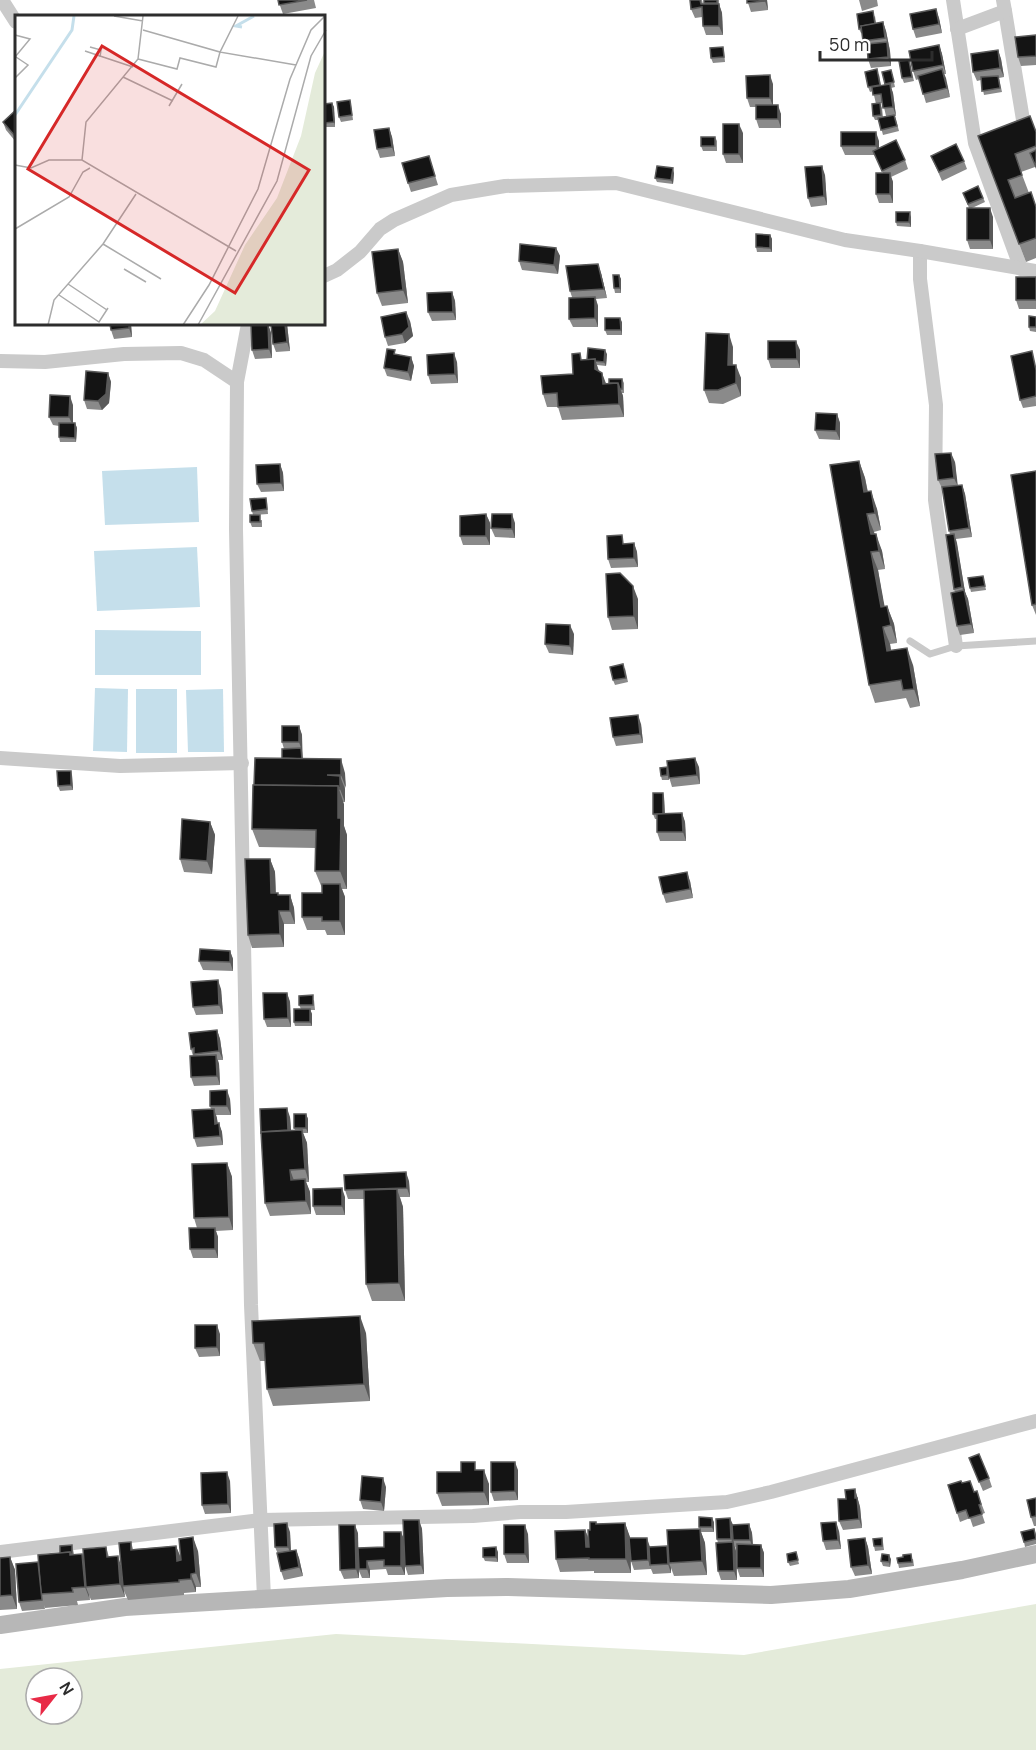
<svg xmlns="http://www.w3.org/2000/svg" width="1036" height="1750" font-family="Manrope,sans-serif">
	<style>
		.green { fill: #e4ebda; fill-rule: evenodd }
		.water { fill: #c5dfeb }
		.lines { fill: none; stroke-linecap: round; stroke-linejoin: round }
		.lane { stroke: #cacaca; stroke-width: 7 }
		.street { stroke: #cacaca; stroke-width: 14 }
		.secondary { stroke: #b7b7b7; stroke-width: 18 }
		.wall { fill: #8a8a8a; fill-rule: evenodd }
		.shaded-wall { fill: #5a5a5a }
		.building { fill: #141414; stroke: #5a5a5a; stroke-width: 1.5 }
		.inset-river { fill: none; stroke: #c5dfeb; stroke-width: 3 }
		.inset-road { fill: none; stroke: #ababab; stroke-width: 1.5 }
		.view { fill: #d62828; fill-opacity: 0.15; stroke: #d62828; stroke-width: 3 }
		.inset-edge { fill: none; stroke: #2d2d2d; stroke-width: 3 }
	</style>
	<rect width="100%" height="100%" fill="#fff"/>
	<path class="green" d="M1036,1604V1750H0V1669L336,1634L744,1655ZM36,1678H72V1714H36Z"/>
	<g class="water">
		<polygon points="197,467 199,522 105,525 102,471"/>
		<polygon points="197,547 200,607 97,611 94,551"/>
		<polygon points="95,630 201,631 201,675 95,675"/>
		<polygon points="95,688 128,689 127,752 93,751"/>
		<rect x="136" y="689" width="41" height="64"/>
		<polygon points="223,689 224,752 188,752 186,690"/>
	</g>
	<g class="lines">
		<polyline class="lane" points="910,641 930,654 956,646 1036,641"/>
		<g class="street">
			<polyline points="2,0 16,22"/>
			<polyline points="953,0 975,143 1021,269"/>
			<polyline points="1005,11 1025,132"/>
			<polyline points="957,29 1005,11 1003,0"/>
			<polyline points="920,251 920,279 936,405 935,500 956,646"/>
			<polyline points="324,276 337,270 360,252 380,229 394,220 451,195 505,186 616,183 845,240 920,251 1036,271"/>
			<polyline points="248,324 237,382 236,529 251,1305 264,1598"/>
			<polyline points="0,361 45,362 124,354 181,353 204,360 237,382"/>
			<polyline points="0,758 120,766 242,763"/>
			<polyline points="0,1552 261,1520 473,1516 520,1512 566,1512 727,1502 771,1492 1036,1421"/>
		</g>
		<polyline class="secondary" points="0,1625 125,1607 447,1588 506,1587 771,1595 849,1589 962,1570 1036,1554"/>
	</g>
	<g class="wall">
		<polygon points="278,0 314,0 316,8 283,14"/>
		<polygon points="690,0 702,0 703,4 705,4 704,0 719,0 719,4 722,13 723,35 706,35 703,26 702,17 695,18 691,9"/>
		<polygon points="747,0 767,0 768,10 751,12"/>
		<polygon points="859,0 877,0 878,6 862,11"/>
		<polygon points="875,16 876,23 883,22 886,31 890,51 891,66 871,68 868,59 867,50 863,41 862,33 861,33 859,29"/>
		<polygon points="939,18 942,33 916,38 913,29"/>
		<polygon points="1036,35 1036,65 1021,66 1018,57"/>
		<polygon points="939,45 942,54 946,74 944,74 950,97 926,103 919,79 916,80 913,71"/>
		<polygon points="998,50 1001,59 1004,77 999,78 1002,92 984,95 981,80 977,81 973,72"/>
		<polygon points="724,51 725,62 713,63 711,58"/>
		<polygon points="910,64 914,81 904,83 902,78"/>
		<path d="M882,72L892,74L895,87L891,88L893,93L896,116H895L899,131L883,135L879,120H875L873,116L876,104L873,91L870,92L868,87L879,74L881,86L885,85ZM880,103H883L886,116L883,117L882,108Z"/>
		<polygon points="773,84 773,105 781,114 781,128 759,128 756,119 756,107 750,107 747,98"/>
		<polygon points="332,103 334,107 335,127 326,127 324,123"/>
		<polygon points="351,105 353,120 341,122 339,117"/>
		<polygon points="16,110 16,142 6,130 3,122"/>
		<polygon points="389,128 392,137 395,156 380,158 377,149"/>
		<polygon points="1036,132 1036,169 1035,167 1021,172 1029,193 1036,207 1036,258 1026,262 978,136"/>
		<polygon points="743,133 743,163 726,163 723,154"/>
		<polygon points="715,137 717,141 717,151 703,151 701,146"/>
		<polygon points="879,141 879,148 905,160 908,169 891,177 893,182 893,203 879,203 876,194 883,173 875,155 845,155 841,146"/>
		<polygon points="429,156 438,185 411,192 408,183"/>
		<polygon points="931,156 964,161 967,169 942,181"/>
		<polygon points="674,173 673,184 657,182 655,178"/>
		<polygon points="825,175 827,205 811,207 808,198"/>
		<polygon points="978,186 985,202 972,208 993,217 993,249 970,249 967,240 969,208 963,193"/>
		<polygon points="911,217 911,227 897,226 896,222"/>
		<polygon points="770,235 772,239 772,252 757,252 756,247"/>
		<polygon points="556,248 560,256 558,274 522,270 519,261"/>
		<polygon points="398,249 403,262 408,303 382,306 377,293"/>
		<polygon points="601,273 607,298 596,299 598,306 598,327 573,327 569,319 572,297 570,291"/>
		<polygon points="619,275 621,279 621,293 615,293 614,288"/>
		<polygon points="1036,277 1036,309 1019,309 1016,300"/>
		<polygon points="452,292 455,301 456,320 432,321 428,312"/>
		<polygon points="1036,317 1036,332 1030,331 1029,327"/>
		<polygon points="410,321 413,336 405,343 388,346 385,337"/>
		<polygon points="622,322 622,335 607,335 605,330"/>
		<polygon points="131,324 132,337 114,339 111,330"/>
		<polygon points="268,324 271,333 272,358 255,359 252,350"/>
		<polygon points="287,324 290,351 276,352 273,344"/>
		<polygon points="733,347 733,365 741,378 741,396 723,404 709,403 704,390"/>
		<polygon points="800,350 800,368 771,368 768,359"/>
		<polygon points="607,354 606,366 597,365 599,371 606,384 622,379 624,383 624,393 622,393 623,396 624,417 562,420 558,407 547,407 543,394 573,374 583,360"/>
		<polygon points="411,357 414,366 411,381 387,376 384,368"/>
		<polygon points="1035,360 1036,406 1023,408 1020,400"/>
		<polygon points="457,362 458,383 431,384 428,375"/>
		<polygon points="108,373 111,382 109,403 102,410 87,409 84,400"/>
		<polygon points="73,405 73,423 75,423 77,428 76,442 60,442 59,437 59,426 53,425 49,417"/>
		<polygon points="837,414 840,423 840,440 819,439 815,430"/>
		<polygon points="859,461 865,478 868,492 877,509 881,530 874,532 882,551 885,569 878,570 884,607 887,606 894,624 897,643 890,644 891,651 913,665 920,706 910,708 906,698 875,703 869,685"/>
		<polygon points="955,462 957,485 962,485 965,494 972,537 956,539 965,592 968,599 974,633 960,635 957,626 955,592 954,589 950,535 942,488 938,480"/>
		<polygon points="280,464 283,473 284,491 261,492 257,484"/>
		<polygon points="1036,471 1036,615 1032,605"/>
		<polygon points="267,502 268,514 253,515 252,511"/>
		<polygon points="486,514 490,523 490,545 463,545 460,536"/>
		<polygon points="262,520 262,527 252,527 250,522"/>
		<polygon points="515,523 515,538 495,537 491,528"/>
		<polygon points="634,543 637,552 638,567 611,568 608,559 625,544"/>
		<polygon points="983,576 986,590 971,592 970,588"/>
		<polygon points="638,599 638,629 612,630 608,617"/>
		<polygon points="574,634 573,655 549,653 545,644"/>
		<polygon points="625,668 628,682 615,685 613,680"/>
		<polygon points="641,724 643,743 616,746 613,737"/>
		<polygon points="299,726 302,735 303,759 345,773 345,802 343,802 344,826 347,835 347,889 342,889 345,897 345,935 327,935 325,930 307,930 302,917 322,893 322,888 315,871 316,848 259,847 252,829 254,785 282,758 284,749 282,742"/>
		<polygon points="699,767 700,784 672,787 669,777 669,780 662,780 661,776 668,771"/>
		<polygon points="72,775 73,790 60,791 58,786"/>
		<polygon points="663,793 664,797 665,813 682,813 685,822 686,841 660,841 657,832 657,819 655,819 653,814"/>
		<polygon points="210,822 215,835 212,874 184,872 180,859"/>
		<polygon points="270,859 275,872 276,893 279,895 290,895 294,908 295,924 284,924 284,947 252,948 248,935"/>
		<polygon points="690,881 693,898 666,903 663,894"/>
		<polygon points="230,951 233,959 233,971 203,970 199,961"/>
		<polygon points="221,989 223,1014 196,1015 193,1007"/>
		<polygon points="287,993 290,1002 291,1027 267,1027 264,1019"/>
		<polygon points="314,1000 315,1010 310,1010 312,1014 312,1026 295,1026 294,1022 301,1009 299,1005"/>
		<polygon points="217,1030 220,1039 223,1060 218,1060 219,1064 220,1085 194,1086 191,1077 193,1056 191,1049"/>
		<polygon points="230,1099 231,1115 216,1115 218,1123 222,1132 223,1145 197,1147 194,1138 211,1109 210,1106"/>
		<polygon points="306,1114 308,1119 308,1133 303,1133 307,1143 309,1182 306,1182 310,1192 311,1214 270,1216 265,1203 290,1117 291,1130 295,1130 294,1128"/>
		<polygon points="227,1163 232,1177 233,1230 216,1231 218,1237 218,1258 193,1258 190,1249 197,1228 194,1218"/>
		<polygon points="409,1181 410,1197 400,1197 403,1207 405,1301 372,1301 366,1284 364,1199 348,1199 345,1190"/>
		<polygon points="345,1197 345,1215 316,1215 313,1206"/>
		<polygon points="366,1333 370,1401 273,1406 267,1389 265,1361 260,1361 253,1343"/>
		<polygon points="220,1334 220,1356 199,1357 195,1348"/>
		<polygon points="969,1458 989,1478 992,1487 983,1491"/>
		<polygon points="478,1470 489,1484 489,1505 442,1506 437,1493 461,1472"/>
		<polygon points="518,1470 518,1500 494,1501 491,1492"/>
		<polygon points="230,1481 231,1513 205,1514 202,1505"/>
		<polygon points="962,1483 974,1492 980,1500 985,1513 982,1514 985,1523 973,1527 970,1518 960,1522 948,1485"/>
		<polygon points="386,1487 384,1511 363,1509 360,1500"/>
		<polygon points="855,1489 860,1507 862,1528 843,1530 839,1521 846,1499"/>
		<polygon points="1036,1498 1036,1526 1034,1526 1031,1517"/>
		<polygon points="419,1520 422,1529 424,1574 408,1575 405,1566 405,1556 405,1575 388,1575 386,1569 370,1570 370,1578 362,1578 359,1571 359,1578 344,1579 340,1570 358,1533 358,1548 384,1547 404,1539"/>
		<polygon points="596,1522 597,1524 625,1523 630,1538 650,1547 667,1546 668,1550 700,1529 699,1527 714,1522 714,1532 701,1532 705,1543 707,1575 674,1576 671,1568 671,1573 653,1574 651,1569 634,1570 631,1561 630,1554 631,1573 594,1573 594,1571 560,1572 556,1559 585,1530 589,1538 590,1530"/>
		<polygon points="749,1524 752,1533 753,1544 761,1545 764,1553 764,1577 740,1577 737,1568 736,1549 734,1544 736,1551 737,1580 721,1580 718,1571 718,1543 717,1539 733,1525"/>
		<polygon points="1034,1529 1036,1534 1036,1544 1025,1547 1024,1542"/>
		<polygon points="839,1531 841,1549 826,1550 823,1541"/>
		<polygon points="290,1532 291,1550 296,1550 299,1558 303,1576 284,1580 281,1571 278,1554 275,1547"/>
		<polygon points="528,1534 529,1563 507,1563 504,1554"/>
		<polygon points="865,1538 868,1547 872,1574 855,1576 851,1567"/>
		<polygon points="882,1538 883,1542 884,1550 875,1551 874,1546"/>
		<polygon points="131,1542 133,1549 176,1546 181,1558 198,1551 201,1587 196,1587 196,1592 184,1593 184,1595 128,1600 124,1591 125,1597 91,1600 89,1595 90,1600 77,1601 78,1605 45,1608 44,1605 45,1609 22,1611 19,1602 38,1562 60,1553 72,1545 74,1554 84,1559 106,1547 109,1557 121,1565"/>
		<polygon points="498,1552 498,1562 485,1561 483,1557"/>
		<polygon points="796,1552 799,1564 790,1566 788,1562"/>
		<polygon points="10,1557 15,1570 17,1609 0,1610 0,1558"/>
		<polygon points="903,1557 913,1559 914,1566 899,1568 898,1563"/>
		<polygon points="891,1559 890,1567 883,1566 881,1561"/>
	</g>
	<g class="shaded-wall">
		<polygon points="765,0 767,0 768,10 765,1"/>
		<polygon points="719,4 722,13 723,35 719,26"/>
		<polygon points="936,9 939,18 942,33 939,24"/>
		<polygon points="883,22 886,31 890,51 891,66 888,57 887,42"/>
		<polygon points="939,45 942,54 946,74 943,65"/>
		<polygon points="998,50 1001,59 1004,77 1000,68"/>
		<polygon points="942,69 946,78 950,97 947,88"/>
		<polygon points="770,75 773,84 773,107 770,98"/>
		<polygon points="890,84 893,93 896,116 893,107"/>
		<polygon points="332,103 334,107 335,127 334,122"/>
		<polygon points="778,105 781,114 781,128 778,119"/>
		<polygon points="739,124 743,133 743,163 739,154"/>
		<polygon points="389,128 392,137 395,156 392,147"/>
		<polygon points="876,132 879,141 879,155 876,146"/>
		<polygon points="822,166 825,175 827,205 824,196"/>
		<polygon points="673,168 674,173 673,184 671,180"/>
		<polygon points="890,173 893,182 893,203 890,194"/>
		<polygon points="990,208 993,217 993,249 990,240"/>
		<polygon points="910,212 911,217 911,227 909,222"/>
		<polygon points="770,235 772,239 772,252 770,248"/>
		<polygon points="556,248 560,256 558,274 554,265"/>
		<polygon points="398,249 403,262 408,303 403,290"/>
		<polygon points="598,264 601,273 607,298 604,289"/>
		<polygon points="619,275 621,279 621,293 620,288"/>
		<polygon points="452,292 455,301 456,320 453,312"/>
		<polygon points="595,297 598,306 598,327 595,318"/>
		<polygon points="406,312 410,321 413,336 405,343 402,334"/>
		<polygon points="620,318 622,322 622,335 621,330"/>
		<polygon points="129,324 131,324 132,337 129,328"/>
		<polygon points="268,324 271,333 272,358 269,349"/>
		<polygon points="285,324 287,324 290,351 287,342"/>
		<polygon points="729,334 733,347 732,378 728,365"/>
		<polygon points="796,341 800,350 800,368 797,359"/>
		<polygon points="605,350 607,354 606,366 604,362"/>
		<polygon points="454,353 457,362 458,383 455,374"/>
		<polygon points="411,357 414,366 411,381 408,372"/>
		<polygon points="595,359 599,372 595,369"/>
		<polygon points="736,365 741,378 741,396 736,383"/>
		<polygon points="108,373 111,382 109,403 102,410 98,401"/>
		<polygon points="602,373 607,386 603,384"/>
		<polygon points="618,383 623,396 624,417 619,404"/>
		<polygon points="70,396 73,405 73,426 69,417"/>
		<polygon points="837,414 840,423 840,440 836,431"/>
		<polygon points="75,423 77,428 76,442 75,438"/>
		<polygon points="951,453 955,462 958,487 954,478"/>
		<polygon points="859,461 865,478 871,510 864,492"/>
		<polygon points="280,464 283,473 284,491 281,483"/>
		<polygon points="962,485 965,494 972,537 969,528"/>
		<polygon points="871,491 877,509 881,530 875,513"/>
		<polygon points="486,514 490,523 490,545 486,536"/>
		<polygon points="512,514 515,523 515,538 512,529"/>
		<polygon points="867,514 874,532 877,552 871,534"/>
		<polygon points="876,534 882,551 885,569 879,551"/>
		<polygon points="954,534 957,543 965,592 968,599 974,633 971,624 966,596 962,587"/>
		<polygon points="634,543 637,552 638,567 634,558"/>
		<polygon points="871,552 878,570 888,625 881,607"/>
		<polygon points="633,586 638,599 638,629 634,616"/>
		<polygon points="887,606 894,624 897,643 891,625"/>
		<polygon points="570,625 574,634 573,655 570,646"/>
		<polygon points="883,627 890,644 894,669 887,651"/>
		<polygon points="907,648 913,665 920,706 914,689"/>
		<polygon points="638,715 641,724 643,743 640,734"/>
		<polygon points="299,726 302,735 302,751 299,742"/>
		<polygon points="695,758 699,767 700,784 697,775"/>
		<polygon points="341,759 345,773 346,788 341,775"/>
		<polygon points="71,771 72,775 73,790 71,785"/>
		<polygon points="340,776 345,789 345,802 340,789"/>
		<polygon points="338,786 344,804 344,826 347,835 347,889 340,871 338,818"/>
		<polygon points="663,793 664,797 665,819 663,814"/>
		<polygon points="682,813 685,822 686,841 683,832"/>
		<polygon points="210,822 215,835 212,874 207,861"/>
		<polygon points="270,859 275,872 276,906 271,893"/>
		<polygon points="687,872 690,881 693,898 690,889"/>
		<polygon points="340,884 345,897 345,935 340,921"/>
		<polygon points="290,895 294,908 295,924 290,911"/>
		<polygon points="279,911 284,924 284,947 280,934"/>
		<polygon points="230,951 233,959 233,971 230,962"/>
		<polygon points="218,980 221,989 223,1014 219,1005"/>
		<polygon points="287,993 290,1002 291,1027 288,1018"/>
		<polygon points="310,1009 312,1014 312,1026 310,1022"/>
		<polygon points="217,1030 220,1039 223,1060 219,1051"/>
		<polygon points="216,1055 219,1064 220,1085 217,1076"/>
		<polygon points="227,1090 230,1099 231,1115 227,1106"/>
		<polygon points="287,1108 290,1117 292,1142 288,1133"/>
		<polygon points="214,1109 217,1118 218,1133 215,1124"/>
		<polygon points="306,1114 308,1119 308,1133 306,1128"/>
		<polygon points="219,1123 222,1132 223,1145 220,1136"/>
		<polygon points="302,1130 307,1143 309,1182 305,1169"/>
		<polygon points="227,1163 232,1177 233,1230 229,1217"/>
		<polygon points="290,1170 295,1183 291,1180"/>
		<polygon points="406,1172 409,1181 410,1197 407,1188"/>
		<polygon points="305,1179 310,1192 311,1214 306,1201"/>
		<polygon points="342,1188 345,1197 345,1215 342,1206"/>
		<polygon points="397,1189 403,1207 405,1301 399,1283"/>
		<polygon points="215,1228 218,1237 218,1258 215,1249"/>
		<polygon points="360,1316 366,1333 370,1401 364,1384"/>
		<polygon points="217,1325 220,1334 220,1356 217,1347"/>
		<polygon points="515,1462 518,1470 518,1500 515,1491"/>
		<polygon points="484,1470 489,1484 489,1505 484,1492"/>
		<polygon points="227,1472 230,1481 231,1513 228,1504"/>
		<polygon points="383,1478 386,1487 384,1511 381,1502"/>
		<polygon points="855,1489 860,1507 862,1528 859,1519"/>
		<polygon points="712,1518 714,1522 714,1532 712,1527"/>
		<polygon points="730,1518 734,1527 733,1540 736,1551 737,1580 734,1571"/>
		<polygon points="419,1520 422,1529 424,1574 421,1565"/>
		<polygon points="836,1522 839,1531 841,1549 838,1540"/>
		<polygon points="287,1523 290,1532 291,1556 288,1547"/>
		<polygon points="625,1523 630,1537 631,1573 626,1559"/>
		<polygon points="749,1524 752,1533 753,1549 750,1540"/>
		<polygon points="355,1525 358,1533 359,1578 356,1569"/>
		<polygon points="525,1525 528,1534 529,1563 525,1554"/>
		<polygon points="700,1529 705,1543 707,1575 702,1561"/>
		<polygon points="585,1530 590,1543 591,1560 586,1547"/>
		<polygon points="401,1532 405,1541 405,1575 401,1566"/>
		<polygon points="193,1537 198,1551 201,1587 196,1573"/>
		<polygon points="647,1538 650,1547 650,1565 651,1569 648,1560"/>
		<polygon points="865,1538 868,1547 872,1574 868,1565"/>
		<polygon points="761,1545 764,1553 764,1577 761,1568"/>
		<polygon points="176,1546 181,1559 182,1574 177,1561"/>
		<polygon points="667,1546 670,1555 669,1563 671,1568 671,1573 668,1564"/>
		<polygon points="496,1547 498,1552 498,1562 496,1557"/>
		<polygon points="296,1550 299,1558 303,1576 299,1567"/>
		<polygon points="82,1554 87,1567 86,1587 89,1595 90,1600 85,1587"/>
		<polygon points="889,1555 891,1559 890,1567 889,1562"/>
		<polygon points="118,1556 122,1569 123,1586 125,1597 120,1584"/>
		<polygon points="10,1557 15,1570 17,1609 12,1595"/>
		<polygon points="367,1561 370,1570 370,1578 367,1569"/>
		<polygon points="191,1574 196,1587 196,1592 191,1579"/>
	</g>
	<g class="building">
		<polygon points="278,0 307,0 279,5"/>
		<polygon points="690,0 700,0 701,4 719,4 719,26 703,26 702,7 691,9"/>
		<rect x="704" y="0" width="13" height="3"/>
		<polygon points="747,0 765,0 765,1 747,3"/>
		<polygon points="936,9 939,24 913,29 910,14"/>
		<polygon points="873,11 875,24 861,26 862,28 859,29 857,14"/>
		<polygon points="883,22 885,38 863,41 861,26"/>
		<polygon points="1036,35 1036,56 1018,57 1015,37"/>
		<polygon points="887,42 888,57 868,59 867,44"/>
		<polygon points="939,45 943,65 913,71 909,51"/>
		<polygon points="723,47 724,57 711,58 710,48"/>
		<polygon points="998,50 1000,68 973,72 971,54"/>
		<polygon points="909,60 912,77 902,78 899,61"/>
		<polygon points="877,69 880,85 868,87 865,72"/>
		<polygon points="942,69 947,88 923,94 918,76"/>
		<polygon points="891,70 894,82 885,84 882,72"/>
		<polygon points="770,75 770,98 747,98 746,76"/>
		<polygon points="998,76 1000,88 982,91 981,77"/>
		<polygon points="890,84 893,107 883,108 881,94 873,95 872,87"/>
		<polygon points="350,100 352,115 339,117 337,102"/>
		<polygon points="332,103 334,122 324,123 324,104"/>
		<polygon points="880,103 881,115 873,116 872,104"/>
		<rect x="756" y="105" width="22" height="14"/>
		<polygon points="16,110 16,134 15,136 3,122"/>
		<polygon points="894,115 897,126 881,130 878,118"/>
		<polygon points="1030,116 1036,132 1036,146 1015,154 1022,175 1008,180 1015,198 1031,192 1036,207 1036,238 1019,244 978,136"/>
		<rect x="723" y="124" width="16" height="30"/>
		<polygon points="389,128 392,147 377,149 374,130"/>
		<rect x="841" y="132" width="35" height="14"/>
		<rect x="701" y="137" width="14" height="9"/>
		<polygon points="896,140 905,160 882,171 873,151"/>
		<polygon points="956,144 964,161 939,172 931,156"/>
		<polygon points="1036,150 1036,167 1030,153"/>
		<polygon points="429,156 435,176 408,183 402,163"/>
		<polygon points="657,166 673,168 671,180 655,178"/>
		<polygon points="822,166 824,196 808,198 805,167"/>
		<rect x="876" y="173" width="14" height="21"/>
		<polygon points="978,186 983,198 968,204 963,193"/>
		<rect x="967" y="208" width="23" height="32"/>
		<polygon points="896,212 910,212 909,222 896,222"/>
		<polygon points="756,234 770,235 770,248 756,247"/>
		<polygon points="520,244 556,248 554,265 519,261"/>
		<polygon points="398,249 403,290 377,293 372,252"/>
		<polygon points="598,264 604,289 570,291 566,266"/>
		<polygon points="613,275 619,275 620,288 614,288"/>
		<rect x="1016" y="277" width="20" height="23"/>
		<polygon points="452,292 453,312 428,312 427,293"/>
		<polygon points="595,297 595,318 569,319 569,298"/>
		<polygon points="406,312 409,327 402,334 385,337 381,317"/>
		<polygon points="1029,316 1036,317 1036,327 1029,327"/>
		<polygon points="605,318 620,318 621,330 605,330"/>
		<polygon points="110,324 129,324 129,328 111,330"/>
		<polygon points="268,324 269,349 252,350 251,325"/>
		<polygon points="271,324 285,324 287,342 273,344"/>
		<polygon points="706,333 729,334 728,365 736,365 736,383 718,390 704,390"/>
		<polygon points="768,341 796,341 797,359 768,359"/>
		<polygon points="588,348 605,350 604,362 595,361 595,359 587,360"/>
		<polygon points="387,349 395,350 394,354 411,357 408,372 384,368"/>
		<polygon points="1032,351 1036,370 1036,396 1020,400 1011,356"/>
		<polygon points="454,353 455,374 428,375 427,355"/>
		<polygon points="580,353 581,360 595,359 595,369 602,373 603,384 618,383 619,404 558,407 557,393 543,394 541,376 573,374 572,354"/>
		<polygon points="86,371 108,373 106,394 98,401 84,400"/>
		<polygon points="609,379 622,379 622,389 620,389 618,383 609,383"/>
		<polygon points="50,395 70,396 69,417 49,417"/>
		<polygon points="816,413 837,414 836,431 815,430"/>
		<polygon points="59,423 75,423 75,438 59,437"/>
		<polygon points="951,453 954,478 938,480 935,454"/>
		<polygon points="859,461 864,492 871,491 875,513 867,514 871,534 876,534 879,551 871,552 881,607 887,606 891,625 883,627 887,651 907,648 914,689 903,690 901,680 869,685 830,465"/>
		<polygon points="280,464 281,483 257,484 256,465"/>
		<polygon points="1036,471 1036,604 1032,605 1011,475"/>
		<polygon points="962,485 969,528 949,531 942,487"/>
		<polygon points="266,498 267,509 252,511 250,499"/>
		<polygon points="486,514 486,536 460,536 460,516"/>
		<polygon points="492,514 512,514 512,529 491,528"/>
		<rect x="250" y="515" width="10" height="7"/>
		<polygon points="954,534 962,587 954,589 946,535"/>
		<polygon points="622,535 623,544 634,543 634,558 608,559 607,536"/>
		<polygon points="620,573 633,586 634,616 608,617 606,574"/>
		<polygon points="983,576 985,586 970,588 968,578"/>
		<polygon points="964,590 971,624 957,626 951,593"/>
		<polygon points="546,624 570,625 570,646 545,644"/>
		<polygon points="623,664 626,678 613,680 610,667"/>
		<polygon points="638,715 640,734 613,737 610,718"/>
		<rect x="282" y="726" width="17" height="16"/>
		<polygon points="301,748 302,759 282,758 282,749"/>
		<polygon points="255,758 341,759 341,775 327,775 340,776 340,789 339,789 338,786 254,785"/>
		<polygon points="695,758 697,775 669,778 667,761"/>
		<polygon points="667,767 667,775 661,776 660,768"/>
		<polygon points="57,771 71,771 71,785 58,786"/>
		<polygon points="253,785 338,786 338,818 341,818 340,871 315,871 316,830 252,829"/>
		<rect x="653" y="793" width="10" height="21"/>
		<polygon points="682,813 683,832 657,832 657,814"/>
		<polygon points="182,819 210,822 207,861 180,859"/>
		<polygon points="245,859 270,859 271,893 278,893 278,895 290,895 290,911 279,911 280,934 248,935"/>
		<polygon points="687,872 690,889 663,894 659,877"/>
		<polygon points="322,884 340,884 340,921 322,921 322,917 302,917 302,893 322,893"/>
		<polygon points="200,949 230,951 230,962 199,961"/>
		<polygon points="218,980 219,1005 193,1007 191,982"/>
		<polygon points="263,993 287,993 288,1018 264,1019"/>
		<polygon points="313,995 313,1005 299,1005 299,996"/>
		<rect x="294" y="1009" width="16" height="13"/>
		<polygon points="217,1030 219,1051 194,1054 194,1048 191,1049 189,1033"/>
		<polygon points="216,1055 217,1076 191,1077 190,1056"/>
		<polygon points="227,1090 227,1106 210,1106 210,1091"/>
		<polygon points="287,1108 288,1130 261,1132 261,1134 260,1109"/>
		<polygon points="214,1109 215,1124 219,1123 220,1136 194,1138 192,1110"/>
		<rect x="294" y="1114" width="12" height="14"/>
		<polygon points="302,1130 305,1169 290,1170 291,1180 305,1179 306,1201 265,1203 261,1132"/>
		<polygon points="227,1163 229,1217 194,1218 192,1164"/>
		<polygon points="406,1172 407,1188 345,1190 344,1175"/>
		<polygon points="342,1188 342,1206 313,1206 313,1189"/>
		<polygon points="397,1189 399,1283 366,1284 364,1190"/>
		<polygon points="189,1228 215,1228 215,1249 190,1249"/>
		<polygon points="360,1316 364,1384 267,1389 264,1343 253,1343 252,1321"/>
		<polygon points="195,1325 217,1325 217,1347 195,1348"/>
		<polygon points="979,1454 989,1478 979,1482 969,1458"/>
		<polygon points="461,1462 475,1462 475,1470 484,1470 484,1492 437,1493 437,1472 461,1472"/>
		<polygon points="491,1462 515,1462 515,1491 491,1492"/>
		<polygon points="227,1472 228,1504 202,1505 201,1473"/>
		<polygon points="362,1476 383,1478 381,1502 360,1500"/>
		<polygon points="961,1481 962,1483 970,1481 974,1492 977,1491 981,1504 979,1505 982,1514 969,1518 966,1510 957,1513 948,1485"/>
		<polygon points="855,1489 855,1498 857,1498 859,1519 839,1521 838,1499 846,1499 845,1490"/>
		<polygon points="1036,1498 1036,1516 1031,1517 1027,1500"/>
		<polygon points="699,1517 712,1518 712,1527 699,1527"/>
		<polygon points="730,1518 731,1539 717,1539 716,1519"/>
		<polygon points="403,1520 419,1520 421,1565 405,1566"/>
		<polygon points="590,1522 596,1522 596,1524 625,1523 626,1559 589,1559 589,1558 556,1559 555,1531 585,1530 586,1547 589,1547 588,1530 590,1530"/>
		<polygon points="836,1522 838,1540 823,1541 821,1523"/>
		<polygon points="287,1523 288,1547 275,1547 274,1524"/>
		<polygon points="749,1524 750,1540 733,1540 732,1525"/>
		<polygon points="339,1525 355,1525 356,1569 340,1570"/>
		<rect x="504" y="1525" width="21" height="29"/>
		<polygon points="700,1529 702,1561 669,1563 667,1530"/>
		<polygon points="1034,1529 1036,1539 1024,1542 1021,1532"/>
		<polygon points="384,1532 401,1532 401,1566 384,1566 384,1560 367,1561 367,1569 359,1569 358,1548 384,1547"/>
		<polygon points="193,1537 196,1573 191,1574 191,1579 179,1580 179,1582 123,1586 119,1543 131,1542 131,1550 176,1546 177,1561 181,1560 179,1539"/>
		<polygon points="629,1538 647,1538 648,1560 631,1561"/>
		<polygon points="865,1538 868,1565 851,1567 848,1540"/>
		<polygon points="882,1538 882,1546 874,1546 873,1539"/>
		<polygon points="733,1542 734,1571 718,1571 716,1543"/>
		<polygon points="737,1544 761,1545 761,1568 737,1568"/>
		<polygon points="72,1545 72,1554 71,1555 70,1552 60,1553 60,1546"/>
		<polygon points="667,1546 668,1564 650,1565 649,1547"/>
		<polygon points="106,1547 107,1557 118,1556 120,1584 86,1587 83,1549"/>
		<polygon points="496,1547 496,1557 483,1557 483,1548"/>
		<polygon points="296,1550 299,1567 281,1571 277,1553"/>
		<polygon points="70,1552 70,1555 82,1554 85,1587 72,1588 73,1592 41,1594 38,1555"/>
		<polygon points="796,1552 798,1560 788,1562 787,1554"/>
		<polygon points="882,1554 889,1555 889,1562 881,1561"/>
		<polygon points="911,1554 912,1562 898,1563 897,1558 903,1557 903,1555"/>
		<polygon points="10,1557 12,1595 0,1596 0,1558"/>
		<polygon points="38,1562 42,1600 19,1602 16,1564"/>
	</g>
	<g transform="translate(15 15)">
		<rect width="310" height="310" fill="#fff"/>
		<path d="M310,36V310H185L200,296L230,230L262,183L286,121L300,58Z" fill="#e4ebda"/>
		<path class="inset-river" d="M227,12L221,11L239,1M0,100L57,15L59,1"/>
		<path class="inset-road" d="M99,1L128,6M128,15L205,37L223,1M0,20L15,24L0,42M75,32L86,35L85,42M70,36L118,52M123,44L162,54L165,43L201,52L205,37L281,50M108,62L158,86M0,63L13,50L1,42M154,91L167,69M67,145L71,107L123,44L128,1M0,150L16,153L34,145H67L221,236M0,214L54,182L68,157L75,153M88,229L146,264M109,254L131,267M53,269L92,295M44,280L84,307L93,293M33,310L39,285L88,229L121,179M168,310L194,270L243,174L275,64L296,15L310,1M183,310L262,166L296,41L311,15"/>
		<path class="view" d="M87,31L294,155L220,278L13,154Z"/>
		<rect width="310" height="310" class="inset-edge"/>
	</g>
	<g transform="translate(54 1696) rotate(59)"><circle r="28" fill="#ffffff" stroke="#ababab" stroke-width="1.5"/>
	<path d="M0-4.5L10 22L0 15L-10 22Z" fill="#e82a46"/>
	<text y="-9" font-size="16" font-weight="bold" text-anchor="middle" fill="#2d2d2d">N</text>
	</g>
	<path d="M820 51v9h112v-9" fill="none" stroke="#2d2d2d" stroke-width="3"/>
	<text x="829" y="51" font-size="18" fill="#2d2d2d" stroke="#ffffff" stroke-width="4.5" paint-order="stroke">50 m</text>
</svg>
